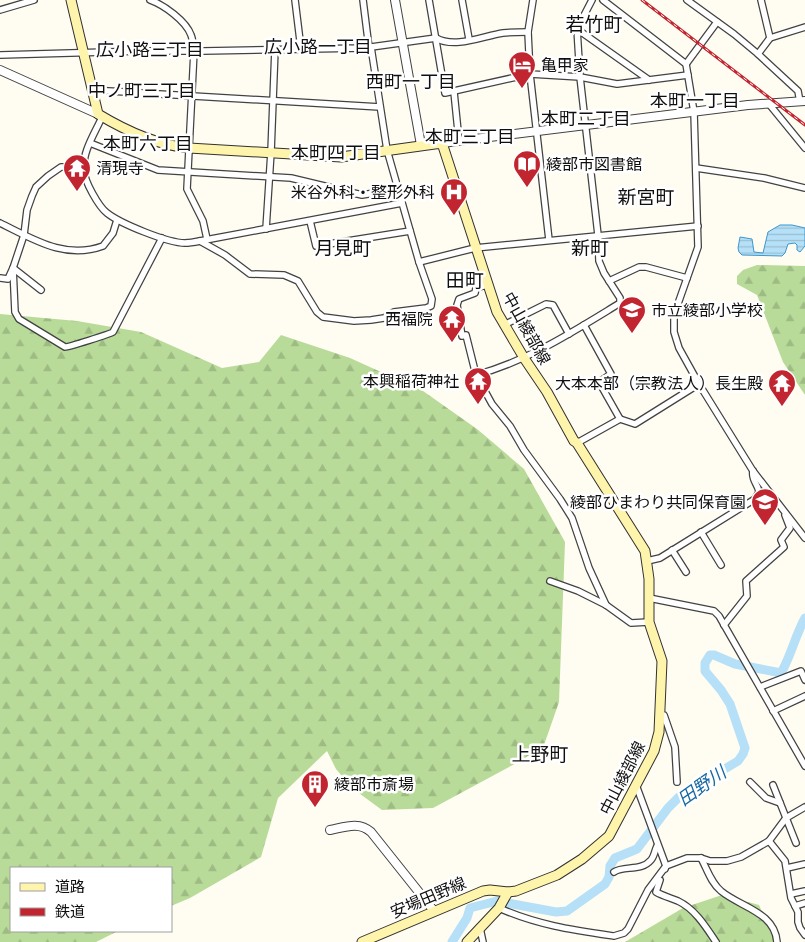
<svg xmlns="http://www.w3.org/2000/svg" width="805" height="942" font-family="Merriweather,'Noto Sans JP',serif">
	<style>
		.forest { fill: url(#forest-firs) }
		.water { fill: url(#water-rules); stroke: #3b97cf }
		.lines { fill: none; stroke-linecap: round; stroke-linejoin: round }
		.river { stroke: #b5e0f7; stroke-width: 9 }
		.minor-casing { stroke: #424242; stroke-width: 8 }
		.tertiary-casing { stroke: #424242; stroke-width: 10 }
		.secondary-casing { stroke: #313131; stroke-width: 11 }
		.minor { stroke: #fff; stroke-width: 5.5 }
		.tertiary { stroke: #fff; stroke-width: 8 }
		.secondary { stroke: #fff4ac; stroke-width: 9 }
		.rail-casing { stroke: #c1252f; stroke-width: 3 }
		.rail { stroke: #fff; stroke-width: 1; stroke-dasharray: 4; stroke-linecap: butt }
		.labels { text-anchor: middle; stroke-width: 5; stroke-linejoin: round; paint-order: stroke }
		.poi-label { font-size: 16px; fill: #0f0f0f; stroke: #fff; text-anchor: start }
		.street-label { font-size: 16px; fill: #0f0f0f; stroke: #fff }
		.neighbourhood-label { font-size: 18px; fill: #0f0f0f; stroke: #fff }
		.water-label { font-size: 18px; font-style: italic; fill: #1668a3; stroke: #fff }
		.quarter-label { font-size: 19px; fill: #0f0f0f; stroke: #fff }
	</style>
	<defs>
		<pattern id="forest-firs" width="22" height="20" patternUnits="userSpaceOnUse" patternTransform="scale(1.25)"><rect width="22" height="20" fill="#b8db99"/><path d="M5 1l3.5 6h-7zM16 11l3.5 6h-7z" fill="#9dbb83"/></pattern>
		<pattern id="water-rules" width="6" height="5" patternUnits="userSpaceOnUse" patternTransform="scale(1.25)"><rect width="6" height="5" fill="#b5e0f7"/><path d="M0 2.5h6" fill="none" stroke="#9abfd3"/></pattern>
	</defs>
	<rect width="100%" height="100%" fill="#fffcf1"/>
	<g class="forest">
		<polygon points="757,265 805,266 805,395 783,362 757,295 737,284 737,276 743,270"/>
		<polygon points="0,314 77,321 141,332 222,368 259,362 281,335 350,358 423,391 477,429 524,469 565,542 559,702 544,745 522,760 433,808 382,810 352,788 336,769 327,751 278,798 261,857 190,898 171,906 171,868 11,868 11,931 118,931 96,942 0,942"/>
		<polygon points="722,895 759,905 775,942 625,942 683,908"/>
	</g>
	<polygon class="water" points="792,225 805,228 805,246 800,252 797,250 797,245 795,243 788,244 785,253 782,256 742,255 739,252 738,248 740,237 752,239 754,252 763,253 768,232 780,225"/>
	<g class="lines">
		<path class="river" d="M452,942L467,918L470,908L497,901L556,912L567,911L605,884L609,877L610,866L615,858L637,849L668,808L680,796L738,761L743,754L745,748L730,704L721,690L705,671V663L710,655H714L735,664L781,673C791,656 795,636 805,618"/>
		<g class="minor-casing">
			<g id="minor">
				<path d="M150,0C164,5 186,21 191,35C193,40 193,46 194,51L187,189L203,221L207,239"/>
				<polyline points="295,0 301,49"/>
				<polyline points="363,0 369,48"/>
				<polyline points="429,0 445,93 530,74 580,77 617,84 688,75"/>
				<polyline points="462,0 469,39"/>
				<polyline points="533,0 528,32 530,74 549,240"/>
				<polyline points="603,0 686,64 694,112 698,247 674,315 674,332 679,348 699,384 753,471 805,538"/>
				<polyline points="687,0 734,34 758,54"/>
				<polyline points="761,0 770,38"/>
				<polyline points="0,10 34,0"/>
				<polyline points="577,29 649,80"/>
				<path d="M0,55L142,51H203L364,48L436,38C455,49 483,36 503,33C511,32 519,32 528,32"/>
				<polyline points="686,64 717,22"/>
				<polyline points="92,90 380,107"/>
				<polyline points="454,92 459,141"/>
				<polyline points="800,102 798,91 758,54 770,38 805,27"/>
				<polyline points="769,104 805,148"/>
				<path d="M102,117C95,133 82,152 84,170C84,181 99,207 107,213C121,224 168,243 185,243C190,243 195,242 200,241L402,203"/>
				<polyline points="90,143 158,170 291,178 362,195 398,189"/>
				<polyline points="696,168 764,178 805,188"/>
				<path d="M84,171L67,167H61L48,176L36,187L32,196L27,210L24,235L13,268L15,312L19,319L65,347C69,347 110,334 113,332L162,238"/>
				<polyline points="310,221 316,246 410,231"/>
				<path d="M0,223C33,239 65,260 103,246L113,233L117,220"/>
				<polyline points="266,229 271,152 275,49"/>
				<polyline points="200,241 225,255 250,274 284,275 298,281 317,312 323,317 354,321 371,320 384,318 394,312 426,308 431,306 432,299 419,262 387,150 371,47"/>
				<polyline points="419,262 475,248 698,226"/>
				<polyline points="0,278 8,279 13,268 41,290"/>
				<polyline points="609,281 639,267 646,267 687,278"/>
				<polyline points="487,285 476,288 475,293 459,299 457,305 462,336 466,335 476,375 492,404 510,426 524,450 560,499 572,518 589,568 606,605"/>
				<polyline points="504,325 546,304 553,305 569,334"/>
				<polyline points="584,325 611,374 599,382 620,419"/>
				<path d="M476,375C528,361 574,331 620,303V298L604,273L599,261L598,235L580,77L577,29L592,0"/>
				<polyline points="577,443 620,419 635,424 699,384"/>
				<polyline points="701,532 721,565"/>
				<polyline points="672,550 686,572"/>
				<path d="M647,561L660,558L755,499L759,492C758,484 751,480 753,471"/>
				<polyline points="550,581 578,591 606,605 631,623 649,622"/>
				<polyline points="649,598 714,611 719,616 805,766"/>
				<polyline points="724,625 747,596 746,581 784,547 781,540 790,528 785,515"/>
				<polyline points="760,687 801,671 805,680"/>
				<polyline points="773,711 805,696"/>
				<polyline points="661,715 664,715 675,747 677,782"/>
				<polyline points="750,782 766,798 780,803"/>
				<polyline points="636,785 666,866 665,869"/>
				<polyline points="773,785 796,843"/>
				<polyline points="769,841 785,861 791,898 798,912 798,922 800,928 805,935"/>
				<path d="M701,858C707,869 711,883 721,891C740,907 775,912 777,942"/>
				<polyline points="787,868 805,864"/>
				<path d="M614,872C624,865 641,872 651,860C654,857 655,850 657,846"/>
				<path d="M660,880L656,892C663,896 671,898 678,901C695,909 706,927 716,942"/>
				<polyline points="791,894 805,891"/>
				<polyline points="795,906 805,903"/>
				<path d="M499,908C537,925 573,930 614,936L624,933L628,929L648,890L666,866L687,858H701L710,861H727L741,857L769,841L786,818L805,807"/>
				<polyline points="480,928 483,942"/>
			</g>
		</g>
		<g class="tertiary-casing">
			<g id="tertiary">
				<polyline points="395,0 421,145"/>
				<polyline points="0,70 98,114"/>
				<polyline points="442,143 748,105 805,101"/>
				<path d="M330,830C345,827 359,821 371,832L434,911"/>
			</g>
		</g>
		<g class="secondary-casing">
			<g id="secondary">
				<path d="M71,0L98,114C126,131 157,145 189,148L341,157L442,143L497,312L524,358L547,392L574,441L577,443L645,551L649,579V622L662,661L659,732L654,751L609,836L582,859L557,875L516,891L508,892L490,890L483,891L362,942"/>
				<polyline points="467,942 499,908 508,892"/>
			</g>
		</g>
		<use href="#minor" class="minor"/>
		<use href="#tertiary" class="tertiary"/>
		<use href="#secondary" class="secondary"/>
		<g class="rail-casing">
			<polyline id="rail" points="642,0 805,125"/>
		</g>
		<use href="#rail" class="rail"/>
	</g>
	<defs>
		<g id="hotel-pin" transform="scale(1.4375)"><path d="M0 17L-7.5 6A9.5 9.5 0 1 1 7.5 6Z" fill="#c1252f" stroke="#fff"/><path d="M-6-4.5h1.5V1H6V5H4.5V3h-9V5H-6ZM-4 0a1.8 1.8 0 1 1 3.6 0ZM.5 0V-2.5h3Q6-2.5 6 0Z" fill="#fff"/></g>
		<g id="library-pin" transform="scale(1.4375)"><path d="M0 17L-7.5 6A9.5 9.5 0 1 1 7.5 6Z" fill="#c1252f" stroke="#fff"/><path d="M-6-4Q-3-5.5-.7-3.5V5Q-3 3-6 4ZM6-4Q3-5.5 .7-3.5V5Q3 3 6 4Z" fill="#fff"/></g>
		<g id="temple-pin" transform="scale(1.4375)"><path d="M0 17L-7.5 6A9.5 9.5 0 1 1 7.5 6Z" fill="#c1252f" stroke="#fff"/><path d="M0-6L5-2H3V0L6.5 2.5H4V6H1.5V3h-3V6H-4V2.5H-6.5L-3 0V-2H-5Z" fill="#fff"/></g>
		<g id="hospital-pin" transform="scale(1.4375)"><path d="M0 17L-7.5 6A9.5 9.5 0 1 1 7.5 6Z" fill="#c1252f" stroke="#fff"/><path d="M-5-5h3v3.5h4V-5h3V5h-3V1.5h-4V5h-3Z" fill="#fff"/></g>
		<g id="school-pin" transform="scale(1.4375)"><path d="M0 17L-7.5 6A9.5 9.5 0 1 1 7.5 6Z" fill="#c1252f" stroke="#fff"/><path d="M0-5L7-2L0 1L-7-2ZM-4 1L0 2.5L4 1V4Q0 6-4 4Z" fill="#fff"/></g>
		<g id="building-pin" transform="scale(1.4375)"><path d="M0 17L-7.5 6A9.5 9.5 0 1 1 7.5 6Z" fill="#c1252f" stroke="#fff"/><path d="M-4-6H4V6H1V3H-1V6H-4ZM-2.5-4.3h1.7v1.8h-1.7ZM.8-4.3h1.7v1.8H.8ZM-2.5-1h1.7V.8h-1.7ZM.8-1h1.7V.8H.8Z" fill="#fff"/></g>
	</defs>
	<g fill-rule="evenodd">
		<use href="#hotel-pin" x="522" y="65"/>
		<use href="#library-pin" x="527" y="164"/>
		<use href="#temple-pin" x="77" y="168"/>
		<use href="#hospital-pin" x="454" y="192"/>
		<use href="#school-pin" x="632" y="310"/>
		<use href="#temple-pin" x="452" y="319"/>
		<use href="#temple-pin" x="478" y="381"/>
		<use href="#temple-pin" x="782" y="383"/>
		<use href="#school-pin" x="765" y="502"/>
		<use href="#building-pin" x="315" y="784"/>
	</g>
	<g class="labels">
		<g class="poi-label">
			<text x="541" y="71">亀甲家</text>
			<text x="546" y="170">綾部市図書館</text>
			<text x="96" y="174">清現寺</text>
			<text x="435" y="198" text-anchor="end">米谷外科・整形外科</text>
			<text x="651" y="316">市立綾部小学校</text>
			<text x="433" y="325" text-anchor="end">西福院</text>
			<text x="459" y="387" text-anchor="end">本興稲荷神社</text>
			<text x="763" y="389" text-anchor="end">大本本部（宗教法人）長生殿</text>
			<text x="746" y="508" text-anchor="end">綾部ひまわり共同保育園</text>
			<text x="334" y="790">綾部市斎場</text>
		</g>
		<g class="street-label">
			<text transform="translate(527 328) rotate(61)" y="6">中山綾部線</text>
			<text transform="translate(622 778) rotate(-63)" y="6">中山綾部線</text>
			<text transform="translate(428 897) rotate(-23)" y="6">安場田野線</text>
		</g>
		<g class="neighbourhood-label">
			<text x="318" y="53">広小路一丁目</text>
			<text x="150" y="56">広小路三丁目</text>
			<text x="411" y="88">西町一丁目</text>
			<text x="142" y="97">中ノ町三丁目</text>
			<text x="695" y="107">本町一丁目</text>
			<text x="586" y="125">本町二丁目</text>
			<text x="470" y="143">本町三丁目</text>
			<text x="148" y="150">本町六丁目</text>
			<text x="336" y="159">本町四丁目</text>
		</g>
		<g class="water-label">
			<text transform="translate(702 786) rotate(-35)" y="6">田野川</text>
		</g>
		<g class="quarter-label">
			<text x="594" y="31">若竹町</text>
			<text x="646" y="204">新宮町</text>
			<text x="343" y="255">月見町</text>
			<text x="590" y="255">新町</text>
			<text x="465" y="287">田町</text>
			<text x="540" y="761">上野町</text>
		</g>
	</g>
	<rect x="10" y="867" width="162" height="65" fill="#ffffff" stroke="#9f9f9f"/>
	<rect x="20" y="883" width="25" height="8" fill="#fff4ac" stroke="#9f9f9f"/>
	<text x="55" y="892" font-size="15" fill="#0f0f0f">道路</text>
	<rect x="20" y="908" width="25" height="8" fill="#c1252f" stroke="#9f9f9f"/>
	<text x="55" y="917" font-size="15" fill="#0f0f0f">鉄道</text>
</svg>
